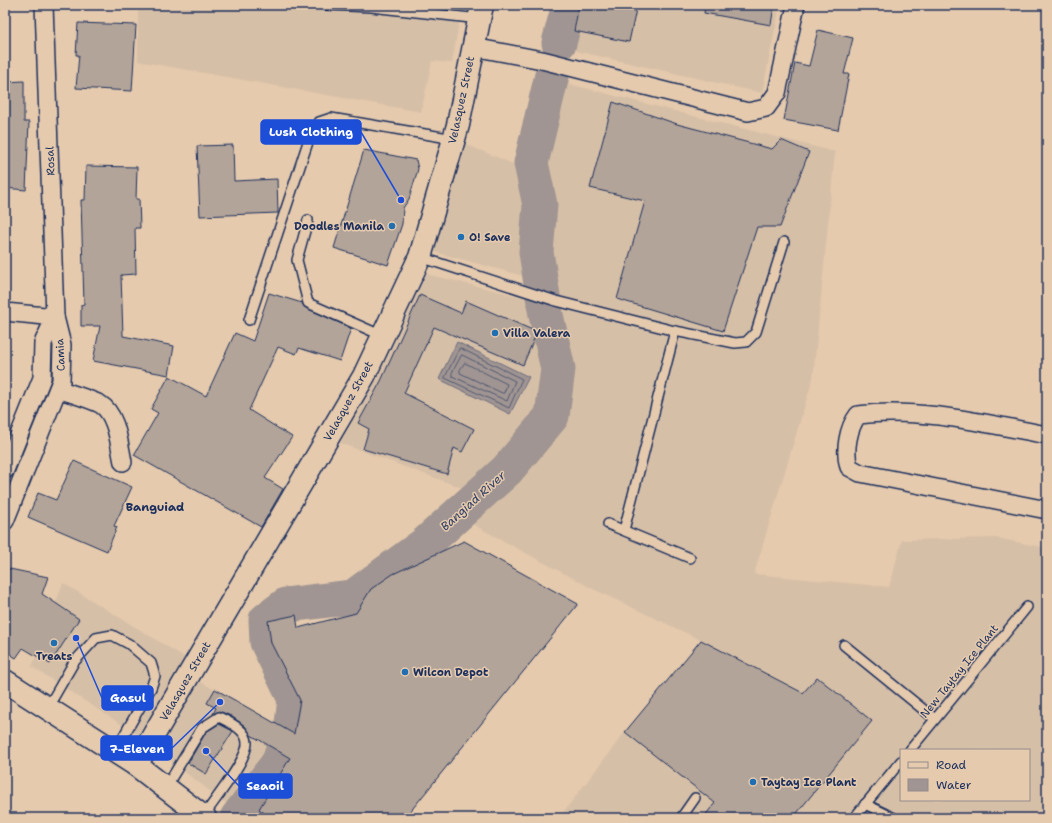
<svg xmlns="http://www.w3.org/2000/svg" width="1052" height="823" font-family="'Shantell Sans',sans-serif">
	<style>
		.built { fill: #d6bfa7; fill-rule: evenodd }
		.water { fill: #a09592; stroke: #6b6c7d }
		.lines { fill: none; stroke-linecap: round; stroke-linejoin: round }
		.shore { stroke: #505873; stroke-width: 1 }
		.river { stroke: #a09592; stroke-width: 35 }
		.building { fill: #b3a499; stroke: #1b2f5e }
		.lane-casing { stroke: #1b2f5e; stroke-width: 12 }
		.street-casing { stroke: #1b2f5e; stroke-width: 20 }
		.secondary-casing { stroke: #1b2f5e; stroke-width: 25 }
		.primary-casing { stroke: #1b2f5e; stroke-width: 25 }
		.lane { stroke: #e5caad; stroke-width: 9 }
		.street { stroke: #e5caad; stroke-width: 17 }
		.secondary { stroke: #e5caad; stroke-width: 22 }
		.primary { stroke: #e5caad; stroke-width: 22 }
		.poi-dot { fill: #1f6fb2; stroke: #e5caad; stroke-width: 1.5 }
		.labels { text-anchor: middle; stroke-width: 3; stroke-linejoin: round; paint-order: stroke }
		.street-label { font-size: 11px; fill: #1b2f5e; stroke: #e5caad }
		.poi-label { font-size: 11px; font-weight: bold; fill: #1b2f5e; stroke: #e5caad; text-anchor: start }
		.water-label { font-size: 12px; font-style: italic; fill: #2f3e66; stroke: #e5caad }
		.neighbourhood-label { font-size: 12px; font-weight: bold; fill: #1b2f5e; stroke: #e5caad }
		.leader { fill: none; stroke: #1d4ed8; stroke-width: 1.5 }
		.callout-dot { fill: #1d4ed8; stroke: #e5caad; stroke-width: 1.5 }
		.callout { fill: #1d4ed8; stroke: #1d4ed8; stroke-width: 1.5 }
		.callout-label { font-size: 12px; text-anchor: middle; font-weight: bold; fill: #fff }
	</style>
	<rect width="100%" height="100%" fill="#e5caad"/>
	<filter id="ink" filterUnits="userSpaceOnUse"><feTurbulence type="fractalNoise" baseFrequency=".025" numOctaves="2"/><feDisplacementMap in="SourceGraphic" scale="8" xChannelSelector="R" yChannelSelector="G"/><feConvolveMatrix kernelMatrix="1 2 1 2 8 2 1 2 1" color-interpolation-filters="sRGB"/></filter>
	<g filter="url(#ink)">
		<g class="built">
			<polygon points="138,5 462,5 452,63 432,61 421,112 138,61"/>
			<polygon points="576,5 780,5 762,93 567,49"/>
			<path d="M561,82L835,152L813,378L754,574L889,587L902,540L996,538L1047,548V818H559L625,732L701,640L593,589L472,524L485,502L521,468L556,429L566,381L557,335L545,249L550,197L541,164ZM901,750H1029V800H901Z"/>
			<polygon points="465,144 525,169 534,209 530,251 534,279 431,251"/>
			<polygon points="426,274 539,301 552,380 545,416 506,465 476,493 340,443 377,379"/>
			<polygon points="63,583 186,658 141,737 32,667"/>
			<polygon points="199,681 278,725 231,807 157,751"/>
		</g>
		<polygon class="water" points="457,342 529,377 510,414 439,379"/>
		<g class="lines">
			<g class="shore">
				<polygon points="460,348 522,379 509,408 445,378"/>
				<polygon points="462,355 515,381 507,401 452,376 452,373"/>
				<polygon points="465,363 507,384 504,393 502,393 460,373 460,370"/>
			</g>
			<g class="river">
				<polyline points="559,43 569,5"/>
				<polyline points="237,818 278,763 292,724 295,699 267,642 266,620 286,605 353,597 425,544 507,470 552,416 558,369 546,315 536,252 540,205 531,163 553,71"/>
			</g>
		</g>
		<g class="building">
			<polygon points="579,5 637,5 629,42 574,31"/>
			<polygon points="705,5 774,5 771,25 704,13"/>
			<polygon points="78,23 136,25 132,91 76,88 79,55 76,55"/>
			<polygon points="818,30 853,38 844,74 849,74 838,130 784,120 795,63 809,66"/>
			<polygon points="24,81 24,122 29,122 26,190 5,188 5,82"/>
			<polygon points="613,102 677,124 772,149 781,140 809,152 780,227 757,227 723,331 617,299 645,201 590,188"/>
			<polygon points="233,145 234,181 277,179 278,213 200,216 197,146"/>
			<polygon points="364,150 416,160 418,169 409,199 403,208 402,224 388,265 334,248"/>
			<polygon points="86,166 137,167 136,199 139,199 140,228 135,228 136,274 121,275 123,336 174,346 169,375 93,361 100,326 81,326 81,305 84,304 81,200 85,200"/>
			<polygon points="269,293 302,303 306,308 351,328 340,361 299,348 296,354 278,347 249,410 292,437 265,478 283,489 261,527 134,455 158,413 151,409 169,376 206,396 235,333 253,341"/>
			<polygon points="420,295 461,313 466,301 537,332 523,365 434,327 404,393 474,429 462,452 454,448 447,474 363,449 369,429 358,423 381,381"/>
			<polygon points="74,461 132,487 114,526 117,527 107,551 28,517 38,493 56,500"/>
			<polygon points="464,541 578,604 405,818 271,818 259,809 290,758 251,735 245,726 231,716 219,711 213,714 216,708 207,703 215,689 294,734 300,700 271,643 268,621 296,615 298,628 356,613 371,589 393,574"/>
			<polygon points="5,568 48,577 42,594 79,619 50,664 23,648 16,658 5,651"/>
			<polygon points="701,640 803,693 817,677 872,721 793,818 703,818 715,803 625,732"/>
			<polygon points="219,724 233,731 206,774 188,763 206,732"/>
		</g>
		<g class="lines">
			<g class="lane-casing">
				<g id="lane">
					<polyline points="326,5 371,7 480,19"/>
					<polyline points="308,220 297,260 308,303 383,336"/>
					<polyline points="420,257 556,301 675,331 735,343 746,342 756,332 784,242"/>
					<polyline points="249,320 311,133 319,122 331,118 454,139"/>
					<polyline points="608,524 690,558"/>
					<polyline points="624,530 675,331"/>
					<polyline points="844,645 935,719"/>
					<polyline points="47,709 74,662 96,638 112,635 129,644 151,663 155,676 151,688 115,751"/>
					<polyline points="910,750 1027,607"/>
					<path d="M166,787L202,728L219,717C229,722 247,730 247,743C248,759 213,802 203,817"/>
					<polyline points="865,804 894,818"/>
					<polyline points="681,818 695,798"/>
					<polyline points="854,818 901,761"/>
				</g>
			</g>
			<g class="street-casing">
				<g id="street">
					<polyline points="473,47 542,60 748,112 766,108 777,93 796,5"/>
					<polyline points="5,312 55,317"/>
					<path d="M58,389C72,394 87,398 100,404C117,414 119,444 123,462"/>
					<path d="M1047,435C988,424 918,407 858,415C848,428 844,451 849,467L860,473L1047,510"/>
					<polyline points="5,470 42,378 43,343 55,317"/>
					<polyline points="5,521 61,381 62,345 55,317 44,5"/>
				</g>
			</g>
			<g class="secondary-casing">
				<polyline id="secondary" points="136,765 364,376 420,257 458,125 482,5"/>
			</g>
			<g class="primary-casing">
				<polyline id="primary" points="5,681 136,765 205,818"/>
			</g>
			<use href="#lane" class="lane"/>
			<use href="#street" class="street"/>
			<use href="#secondary" class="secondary"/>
			<use href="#primary" class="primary"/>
		</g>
	</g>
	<g class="poi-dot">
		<circle cx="392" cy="226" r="4"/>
		<circle cx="461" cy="237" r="4"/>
		<circle cx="495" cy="333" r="4"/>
		<circle cx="54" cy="643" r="4"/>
		<circle cx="405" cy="672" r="4"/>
		<circle cx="753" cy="782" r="4"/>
	</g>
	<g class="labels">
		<g class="street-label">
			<text transform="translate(461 100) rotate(-78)" y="4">Velasquez Street</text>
			<text transform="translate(50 161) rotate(-92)" y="4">Rosal</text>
			<text transform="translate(60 355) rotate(-93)" y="4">Camia</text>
			<text transform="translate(348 401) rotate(-61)" y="4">Velasquez Street</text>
			<text transform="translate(959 671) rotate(-51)" y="4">New Taytay Ice Plant</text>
			<text transform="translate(185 681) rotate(-60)" y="4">Velasquez Street</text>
		</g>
		<g class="poi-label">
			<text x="384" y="230" text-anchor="end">Doodles Manila</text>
			<text x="469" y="241">O! Save</text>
			<text x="503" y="337">Villa Valera</text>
			<text x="54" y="660" text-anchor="middle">Treats</text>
			<text x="413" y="676">Wilcon Depot</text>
			<text x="761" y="786">Taytay Ice Plant</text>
		</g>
		<g class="water-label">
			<text transform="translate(473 501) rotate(-42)" y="4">Bangiad River</text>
		</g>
		<g class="neighbourhood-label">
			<text x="155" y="511">Banguiad</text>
		</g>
	</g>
	<path class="leader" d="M401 200L361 132M76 638L102 698M220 702L172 748M206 751L239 786"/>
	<g class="callout-dot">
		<circle cx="401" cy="200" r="4"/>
		<circle cx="76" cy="638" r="4"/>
		<circle cx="220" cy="702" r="4"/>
		<circle cx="206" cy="751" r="4"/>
	</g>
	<g class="callout">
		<rect x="261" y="120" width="100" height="24" rx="4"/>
		<rect x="102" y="686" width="51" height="24" rx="4"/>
		<rect x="101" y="736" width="71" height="24" rx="4"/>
		<rect x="239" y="774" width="53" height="24" rx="4"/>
	</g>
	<g class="callout-label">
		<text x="311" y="136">Lush Clothing</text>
		<text x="128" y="702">Gasul</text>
		<text x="137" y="753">7-Eleven</text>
		<text x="265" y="790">Seaoil</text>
	</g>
	<rect width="1052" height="823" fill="none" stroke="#e5caad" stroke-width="20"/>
	<rect x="10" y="10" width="1032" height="803" fill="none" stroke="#1b2f5e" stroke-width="1.5" filter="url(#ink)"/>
	<rect x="900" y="749" width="130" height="52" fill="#e5caad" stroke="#948c8d"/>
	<rect x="908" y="762" width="20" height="6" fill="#e5caad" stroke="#948c8d"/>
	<text x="936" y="769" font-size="12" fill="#1b2f5e">Road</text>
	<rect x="908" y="779" width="20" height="12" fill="#a09592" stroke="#948c8d"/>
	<text x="936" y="789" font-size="12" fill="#1b2f5e">Water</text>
</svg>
